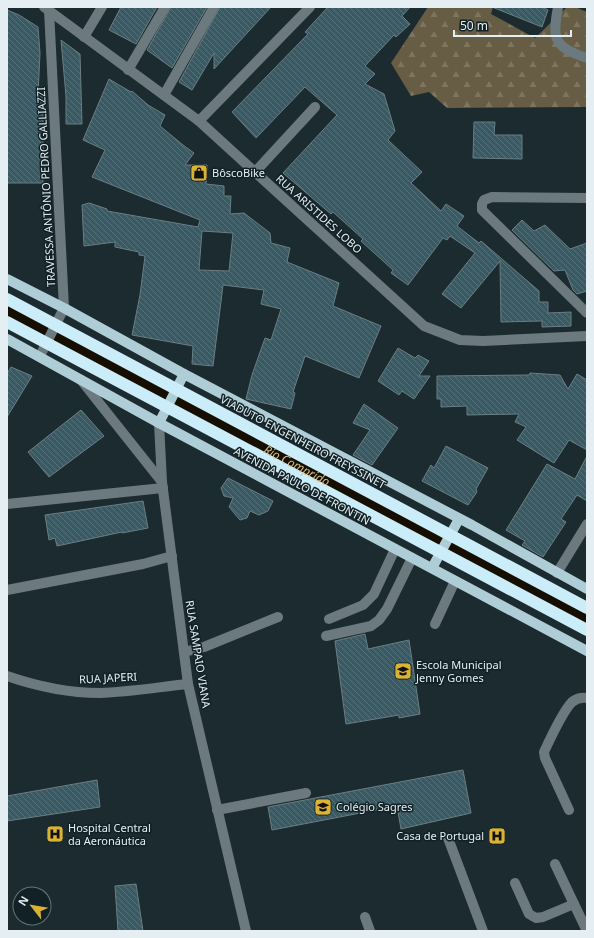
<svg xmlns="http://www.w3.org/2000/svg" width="594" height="938" font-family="'Noto Sans',sans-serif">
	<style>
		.forest { fill: url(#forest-firs) }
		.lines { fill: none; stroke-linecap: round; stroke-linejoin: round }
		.river { stroke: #160e00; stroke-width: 28 }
		.building { fill: url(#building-back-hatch); stroke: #6b7e84; fill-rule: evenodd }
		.minor { stroke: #6c7a7f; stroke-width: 10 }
		.major { stroke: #afcdd6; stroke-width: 10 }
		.highway-bridge { stroke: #caedf9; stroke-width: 12 }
		.labels { text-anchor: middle; stroke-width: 3; stroke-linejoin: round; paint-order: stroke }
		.poi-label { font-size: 11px; fill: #e5eff3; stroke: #112126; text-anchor: start }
		.street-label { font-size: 11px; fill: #e5eff3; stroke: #112126 }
		.water-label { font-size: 12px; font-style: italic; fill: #d3c18d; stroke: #112126 }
	</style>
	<defs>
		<pattern id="forest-firs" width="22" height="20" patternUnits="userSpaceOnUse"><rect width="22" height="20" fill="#675d44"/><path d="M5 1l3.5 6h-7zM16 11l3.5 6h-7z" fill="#7d755f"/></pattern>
		<pattern id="building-back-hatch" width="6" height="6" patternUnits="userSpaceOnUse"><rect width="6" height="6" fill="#395963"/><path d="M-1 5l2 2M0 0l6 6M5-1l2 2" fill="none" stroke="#56717a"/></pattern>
	</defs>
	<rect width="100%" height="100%" fill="#1b2b30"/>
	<polygon class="forest" points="428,7 493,7 491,14 535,38 567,7 575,7 587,12 587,107 447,108 429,92 411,96 391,63"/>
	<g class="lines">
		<path class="river" id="s1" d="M7,312L587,620"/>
	</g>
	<g class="building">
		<polygon points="121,7 157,7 136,44 109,30"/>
		<polygon points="171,7 207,7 172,68 147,50"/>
		<polygon points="220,7 271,7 214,69 214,53 192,90 179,82"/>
		<polygon points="328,7 410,7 402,16 410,24 396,37 394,35 365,66 375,74 365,84 384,94 395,131 388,140 422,172 411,183 441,211 446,204 464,216 457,226 479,243 481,241 539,291 539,302 548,302 548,313 571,312 571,326 542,327 542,321 501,322 500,261 461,308 442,294 475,253 450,236 447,240 443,238 408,285 391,273 393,270 361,241 363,239 333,212 331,214 283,173 337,115 305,87 256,138 232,112 308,34 305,32"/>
		<polygon points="492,7 542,7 548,10 542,27"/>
		<polygon points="7,10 19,15 38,27 40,53 38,95 43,95 43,183 7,183"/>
		<polygon points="61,40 80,54 82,124 66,124 66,96"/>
		<path d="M109,79L131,92L132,91L148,105L165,115L160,126L183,145L194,153L185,165H207L206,184L224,186V196H231L230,214L244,213L270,233L271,243L290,248L287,262L339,283L333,306L381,326L359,378L305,356L293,392L295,393L291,409L246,399L252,375L265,338L271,340L281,309L261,304L264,290L223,285L213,366L192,364L193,346L132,335L140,295L145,256L139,255V252L115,247V242L84,246L82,205L89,203L107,209V211L198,227L200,220L92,177L105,150L83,140ZM202,231L233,233L229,271L199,270Z"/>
		<polygon points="474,122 495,122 494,135 522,135 522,159 473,158"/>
		<polygon points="522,220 534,231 545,225 570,249 587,243 587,291 577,294 573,290 565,270 554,271 512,230"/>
		<polygon points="398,348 415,358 418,355 429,361 419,376 430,376 414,399 402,391 399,395 378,381"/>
		<polygon points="11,367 32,376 7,417 7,374"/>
		<polygon points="530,373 560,375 568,389 577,374 587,380 587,450 569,440 554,463 517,440 526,427 515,422 519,414 467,415 467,406 441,407 441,399 437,399 437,376 529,375"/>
		<polygon points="364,404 398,428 372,465 353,455 370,430 353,423"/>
		<polygon points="81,410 104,436 49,477 28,452"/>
		<polygon points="446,446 488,468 476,489 477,492 468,505 422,481 431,465 434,468"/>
		<polygon points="587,456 587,501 577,495 561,519 566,522 543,557 522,545 525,541 506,530 547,464 575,479"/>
		<polygon points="228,478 273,501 268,511 259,515 250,511 247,518 240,520 229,507 233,498 224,496 221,488"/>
		<polygon points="143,501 148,528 122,533 122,532 57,546 55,538 49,540 45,515"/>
		<polygon points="365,634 368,649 409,640 420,714 399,718 399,715 346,724 335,641"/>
		<polygon points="463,770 471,813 401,829 397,806 272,830 268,807"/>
		<polygon points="97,780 100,807 7,821 7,796"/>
		<polygon points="136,884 143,931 118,931 115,886"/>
	</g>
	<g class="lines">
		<g class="minor">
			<polyline points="44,7 199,121 424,326 460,340 483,341 587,336"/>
			<path d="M558,7C552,40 554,47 587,58"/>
			<polyline points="84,37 102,7"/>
			<polyline points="128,70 165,7"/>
			<polyline points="164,95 214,7"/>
			<polyline points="199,121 310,7"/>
			<polyline points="255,172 315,107"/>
			<polyline points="587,198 492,197 484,200 482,204 482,210 587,313"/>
			<polyline points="40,356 64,308 49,10"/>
			<polyline points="81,380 162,482"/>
			<polyline points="159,423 162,482 188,684 246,931"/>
			<polyline points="7,504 163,488"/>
			<polyline points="557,573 587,524"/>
			<polyline points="7,590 143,564 172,556"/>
			<polyline points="329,619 363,605 374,594 395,549"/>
			<polyline points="435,624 455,581"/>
			<polyline points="326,636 371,626 379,620 387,609 412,558"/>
			<polyline points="184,652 204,647 278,617"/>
			<path d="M7,676C36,686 69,693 100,693C129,692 159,687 188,684"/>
			<polyline points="217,810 306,793"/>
			<path d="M569,810L545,758L544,752C550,739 563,711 572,702C577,698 581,697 587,698"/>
			<polyline points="448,838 483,931"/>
			<polyline points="515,883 529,914 536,918 543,917 574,904 555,864"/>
			<polyline points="574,904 587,931"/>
			<polyline points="365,917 370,931"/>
		</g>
		<g class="major">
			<polyline points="7,279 64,308 184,374 472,525 587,589"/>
			<polyline points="7,339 159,423 587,651"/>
			<polyline points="159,423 184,374"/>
			<polyline points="432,568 459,519"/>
		</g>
		<g class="highway-bridge">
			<polyline points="7,299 587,608"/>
			<polyline points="7,322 587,630"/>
		</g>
	</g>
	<defs>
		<g id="shop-square" transform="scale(0.9)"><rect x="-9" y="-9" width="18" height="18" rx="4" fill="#dab333" stroke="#112126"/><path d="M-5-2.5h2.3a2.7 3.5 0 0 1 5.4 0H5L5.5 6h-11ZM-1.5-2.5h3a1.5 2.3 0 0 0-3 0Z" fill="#111"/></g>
		<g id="school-square" transform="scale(0.9)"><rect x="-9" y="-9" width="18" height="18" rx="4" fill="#dab333" stroke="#112126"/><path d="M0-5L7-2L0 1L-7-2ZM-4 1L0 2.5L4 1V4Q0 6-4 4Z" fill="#111"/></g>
		<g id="hospital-square" transform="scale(0.9)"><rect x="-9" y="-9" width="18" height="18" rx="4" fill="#dab333" stroke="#112126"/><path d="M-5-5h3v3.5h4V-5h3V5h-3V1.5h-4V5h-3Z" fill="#111"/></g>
	</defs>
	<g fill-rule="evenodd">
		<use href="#shop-square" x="199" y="173"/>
		<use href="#school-square" x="403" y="671"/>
		<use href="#school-square" x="323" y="807"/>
		<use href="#hospital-square" x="55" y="834"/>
		<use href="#hospital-square" x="497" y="836"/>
	</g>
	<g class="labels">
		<g class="poi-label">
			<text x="212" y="177">BôscoBike</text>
			<text x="416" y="669">Escola Municipal<tspan x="416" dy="13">Jenny Gomes</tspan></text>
			<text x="336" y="811">Colégio Sagres</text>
			<text x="68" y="832">Hospital Central<tspan x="68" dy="13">da Aeronáutica</tspan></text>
			<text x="484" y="840" text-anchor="end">Casa de Portugal</text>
		</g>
		<g class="street-label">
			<text transform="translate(46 187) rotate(-93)" y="4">TRAVESSA ANTÔNIO PEDRO GALLIAZZI</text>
			<text transform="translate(319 214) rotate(42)" y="4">RUA ARISTIDES LOBO</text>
			<text transform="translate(303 442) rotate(28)" y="4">VIADUTO ENGENHEIRO FREYSSINET</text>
			<text transform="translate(302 486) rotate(28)" y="4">AVENIDA PAULO DE FRONTIN</text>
			<text transform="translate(198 654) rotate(81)" y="4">RUA SAMPAIO VIANA</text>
			<text transform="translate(108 678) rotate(-3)" y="4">RUA JAPERI</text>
		</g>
		<g class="water-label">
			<text dy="4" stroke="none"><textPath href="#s1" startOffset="328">Rio Comprido</textPath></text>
		</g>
	</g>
	<rect width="594" height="938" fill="none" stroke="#e5eff3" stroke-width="16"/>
	<g transform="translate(32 906) rotate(301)"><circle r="19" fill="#112126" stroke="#667378"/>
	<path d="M0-3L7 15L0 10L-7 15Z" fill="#dab333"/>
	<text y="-6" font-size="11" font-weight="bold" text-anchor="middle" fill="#e5eff3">N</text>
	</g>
	<path d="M454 30v6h117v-6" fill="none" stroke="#e5eff3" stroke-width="2"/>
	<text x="460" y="30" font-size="12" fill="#e5eff3" stroke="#112126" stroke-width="3" paint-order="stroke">50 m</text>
</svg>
